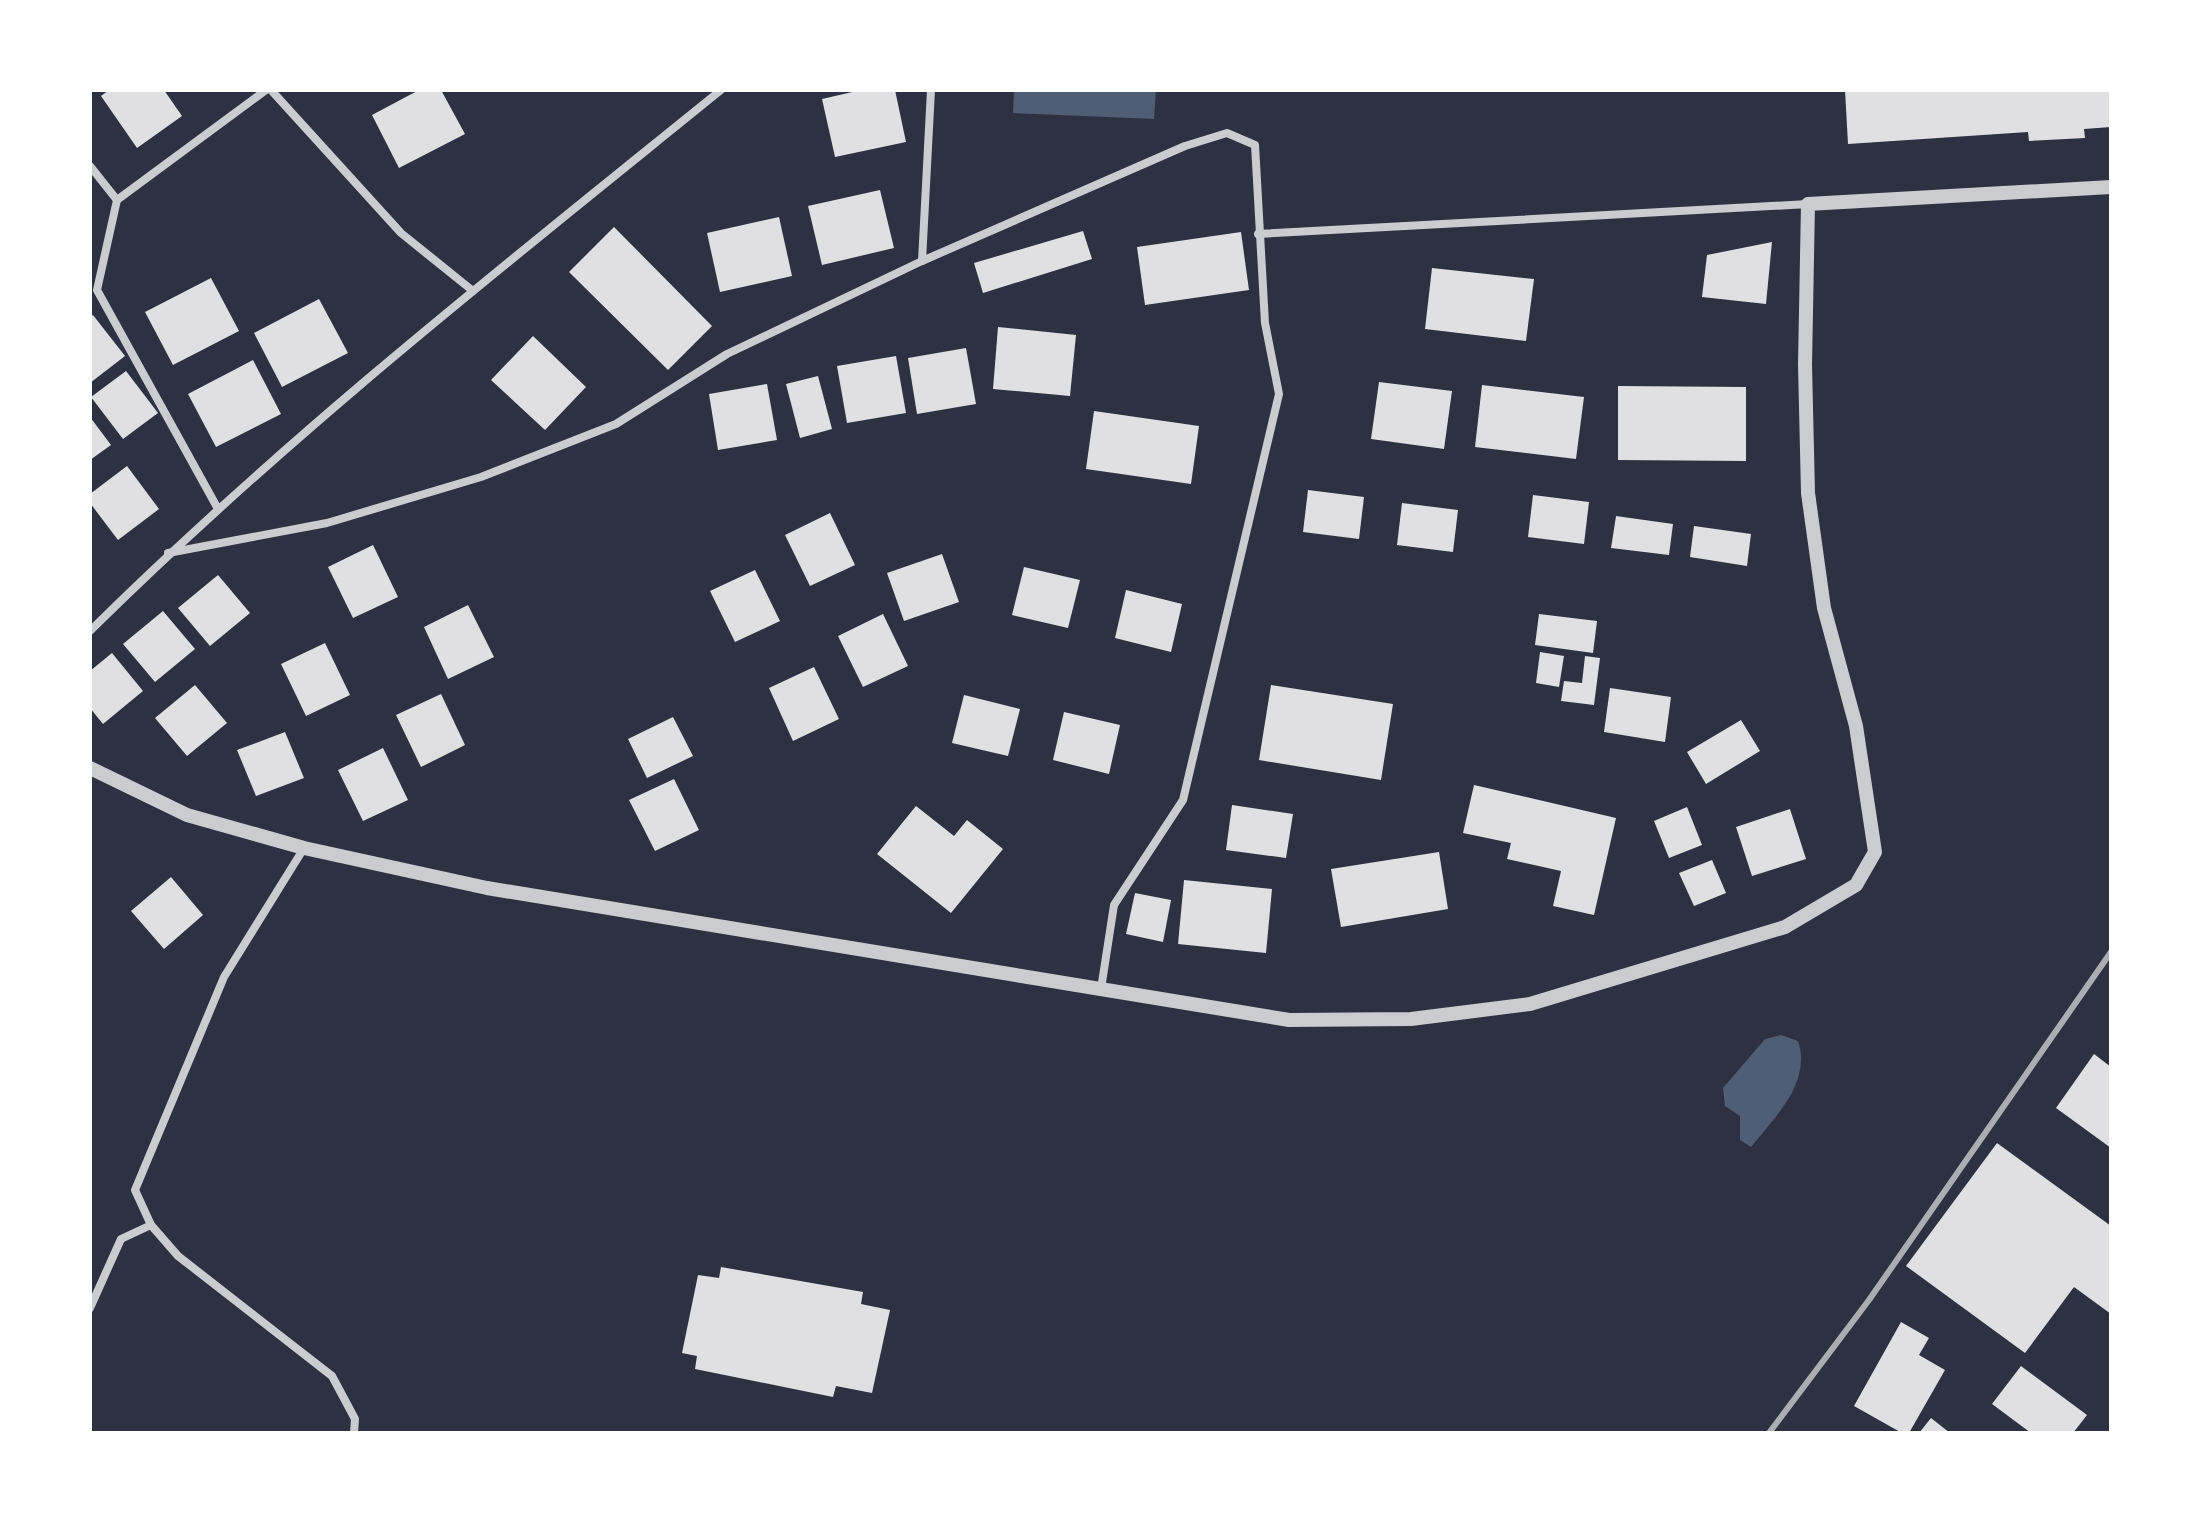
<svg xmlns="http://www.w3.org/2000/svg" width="2201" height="1523" font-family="'Playfair Display',serif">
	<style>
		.water { fill: #4f5d75 }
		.building { fill: #e0e0e3 }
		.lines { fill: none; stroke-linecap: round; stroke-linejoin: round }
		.minor { stroke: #caccd0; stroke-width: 8 }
		.tertiary { stroke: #caccd0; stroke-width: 14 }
		.rail { stroke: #abadb3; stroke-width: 6 }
	</style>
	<rect width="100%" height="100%" fill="#2d3142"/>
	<g class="water">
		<polygon points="1014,90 1156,90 1154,119 1013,113"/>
		<path d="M1781,1035L1798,1041C1812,1082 1775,1117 1751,1147L1740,1140V1116L1725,1106L1723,1088L1765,1039Z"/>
	</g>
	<g class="building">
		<polygon points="109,90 164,90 182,116 137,148 101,96"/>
		<polygon points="419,90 441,90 465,134 399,168 372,115"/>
		<polygon points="861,90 895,90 906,142 835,157 822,99"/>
		<polygon points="1845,90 2111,90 2111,127 2084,129 2085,138 2029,141 2028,132 1848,144"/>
		<polygon points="880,190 894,248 822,265 808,206"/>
		<polygon points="779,217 792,276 720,292 707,233"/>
		<polygon points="614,227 712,326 668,370 569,272"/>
		<polygon points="1083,231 1092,259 983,293 974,263"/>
		<polygon points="1241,232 1249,290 1145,305 1137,247"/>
		<polygon points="1772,242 1766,304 1702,297 1707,255"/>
		<polygon points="1432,268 1534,279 1526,341 1425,329"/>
		<polygon points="211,278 239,331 173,365 145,312"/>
		<polygon points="319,299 348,353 282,387 254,333"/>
		<polygon points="93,315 125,356 90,383 90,317"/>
		<polygon points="998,327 1076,335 1070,396 993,389"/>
		<polygon points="533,336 586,387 545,430 491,380"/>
		<polygon points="966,348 976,404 917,414 908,358"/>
		<polygon points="896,356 906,413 847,423 837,366"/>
		<polygon points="253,360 281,414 216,447 188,394"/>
		<polygon points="126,371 158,413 123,439 91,397"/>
		<polygon points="818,376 832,429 800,438 786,384"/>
		<polygon points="1379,382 1452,391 1444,449 1371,439"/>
		<polygon points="767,384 777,440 718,450 709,394"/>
		<polygon points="1482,385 1584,397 1576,459 1475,447"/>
		<polygon points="1618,386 1746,387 1746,461 1618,460"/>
		<polygon points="1094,411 1199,426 1191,484 1086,469"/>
		<polygon points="90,417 111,445 90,460"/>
		<polygon points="127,466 159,509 118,540 90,503 90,494"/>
		<polygon points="1308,490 1364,497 1359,539 1303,532"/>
		<polygon points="1533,495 1589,502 1584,544 1528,537"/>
		<polygon points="1402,503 1458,510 1453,552 1397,545"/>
		<polygon points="830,513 855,565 810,586 785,535"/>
		<polygon points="1616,516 1673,524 1669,555 1611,548"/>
		<polygon points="1694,526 1751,534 1747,566 1690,557"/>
		<polygon points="373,545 398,597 353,618 328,567"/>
		<polygon points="942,554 959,602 904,621 887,573"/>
		<polygon points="1024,567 1080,580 1068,628 1012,615"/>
		<polygon points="755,570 780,621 735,642 710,591"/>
		<polygon points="218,575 250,613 210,646 178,608"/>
		<polygon points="1126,590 1182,604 1171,652 1115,638"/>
		<polygon points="468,605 494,657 448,679 424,627"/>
		<polygon points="163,611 195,649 155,682 123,644"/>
		<polygon points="883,614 908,666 863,687 838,636"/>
		<polygon points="1539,614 1597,621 1593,653 1535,645"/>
		<polygon points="325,643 350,695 306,716 281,664"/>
		<polygon points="1540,652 1564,656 1559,687 1536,683"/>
		<polygon points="112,653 143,691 103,724 90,708 90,671"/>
		<polygon points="1585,656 1600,658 1594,705 1561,701 1564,681 1582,683"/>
		<polygon points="814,667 839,719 793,741 769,688"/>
		<polygon points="195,685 227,723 187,756 155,718"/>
		<polygon points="1271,685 1393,704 1381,780 1259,760"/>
		<polygon points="1610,688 1671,697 1665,742 1604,732"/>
		<polygon points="441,694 465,745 421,767 396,715"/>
		<polygon points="964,695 1020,709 1008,756 952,743"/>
		<polygon points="1064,712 1120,725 1109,774 1053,760"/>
		<polygon points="673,717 693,756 647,778 628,739"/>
		<polygon points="1741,720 1760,751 1706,784 1687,752"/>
		<polygon points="285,732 304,778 256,796 237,750"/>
		<polygon points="383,748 408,800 363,821 338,770"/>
		<polygon points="674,779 699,830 655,851 629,800"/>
		<polygon points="1474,785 1616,818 1594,915 1553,906 1561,871 1507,859 1511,843 1463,833"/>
		<polygon points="1232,805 1293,814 1286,858 1226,850"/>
		<polygon points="916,806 954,836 967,820 1003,849 951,913 877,854"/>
		<polygon points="1687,807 1702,845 1669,858 1654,821"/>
		<polygon points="1790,809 1806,859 1752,876 1736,827"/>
		<polygon points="1439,852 1448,909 1341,927 1331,869"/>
		<polygon points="1712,860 1726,893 1694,906 1679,873"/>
		<polygon points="171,877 203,915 164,949 131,911"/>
		<polygon points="1184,880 1272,889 1266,953 1178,944"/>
		<polygon points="1135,893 1171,900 1163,942 1126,934"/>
		<polygon points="2094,1054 2111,1067 2111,1148 2056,1108"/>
		<polygon points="1997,1143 2111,1226 2111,1314 2074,1287 2025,1353 1906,1266"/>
		<polygon points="721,1267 863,1292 861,1304 890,1310 872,1393 836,1386 833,1397 695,1369 697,1356 682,1353 698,1275 719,1278"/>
		<polygon points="1901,1322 1929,1338 1919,1355 1945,1370 1909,1433 1902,1433 1854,1406"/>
		<polygon points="2021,1366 2087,1415 2073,1433 2031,1433 1992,1404"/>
		<polygon points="1931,1418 1950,1433 1919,1433"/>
	</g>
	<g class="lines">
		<g class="minor">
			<polyline points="271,90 401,233 473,291"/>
			<polyline points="90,166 117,200 266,90"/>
			<polyline points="117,200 97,290 218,509"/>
			<polyline points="1258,234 1808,204"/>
			<polyline points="922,261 931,90"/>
			<polyline points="168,553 327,523 481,477 616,424 727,354 922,261 1185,146 1227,133 1255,145 1265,323 1279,394 1183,800 1114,905 1101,989"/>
			<path d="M90,631C287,436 506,264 721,90"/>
			<polyline points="304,848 224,977 135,1190 151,1225 178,1256 332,1376 355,1419 354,1433"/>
			<polyline points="90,1308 121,1239 151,1225"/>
		</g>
		<polyline class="tertiary" points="90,768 187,815 304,848 487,888 1289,1020 1411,1019 1530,1004 1785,927 1856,885 1875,852 1856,726 1824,608 1808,493 1805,365 1808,204 2111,187"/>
		<polyline class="rail" points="1769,1433 1869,1300 2111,952"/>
	</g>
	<rect width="2201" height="1523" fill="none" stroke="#ffffff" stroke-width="184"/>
</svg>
